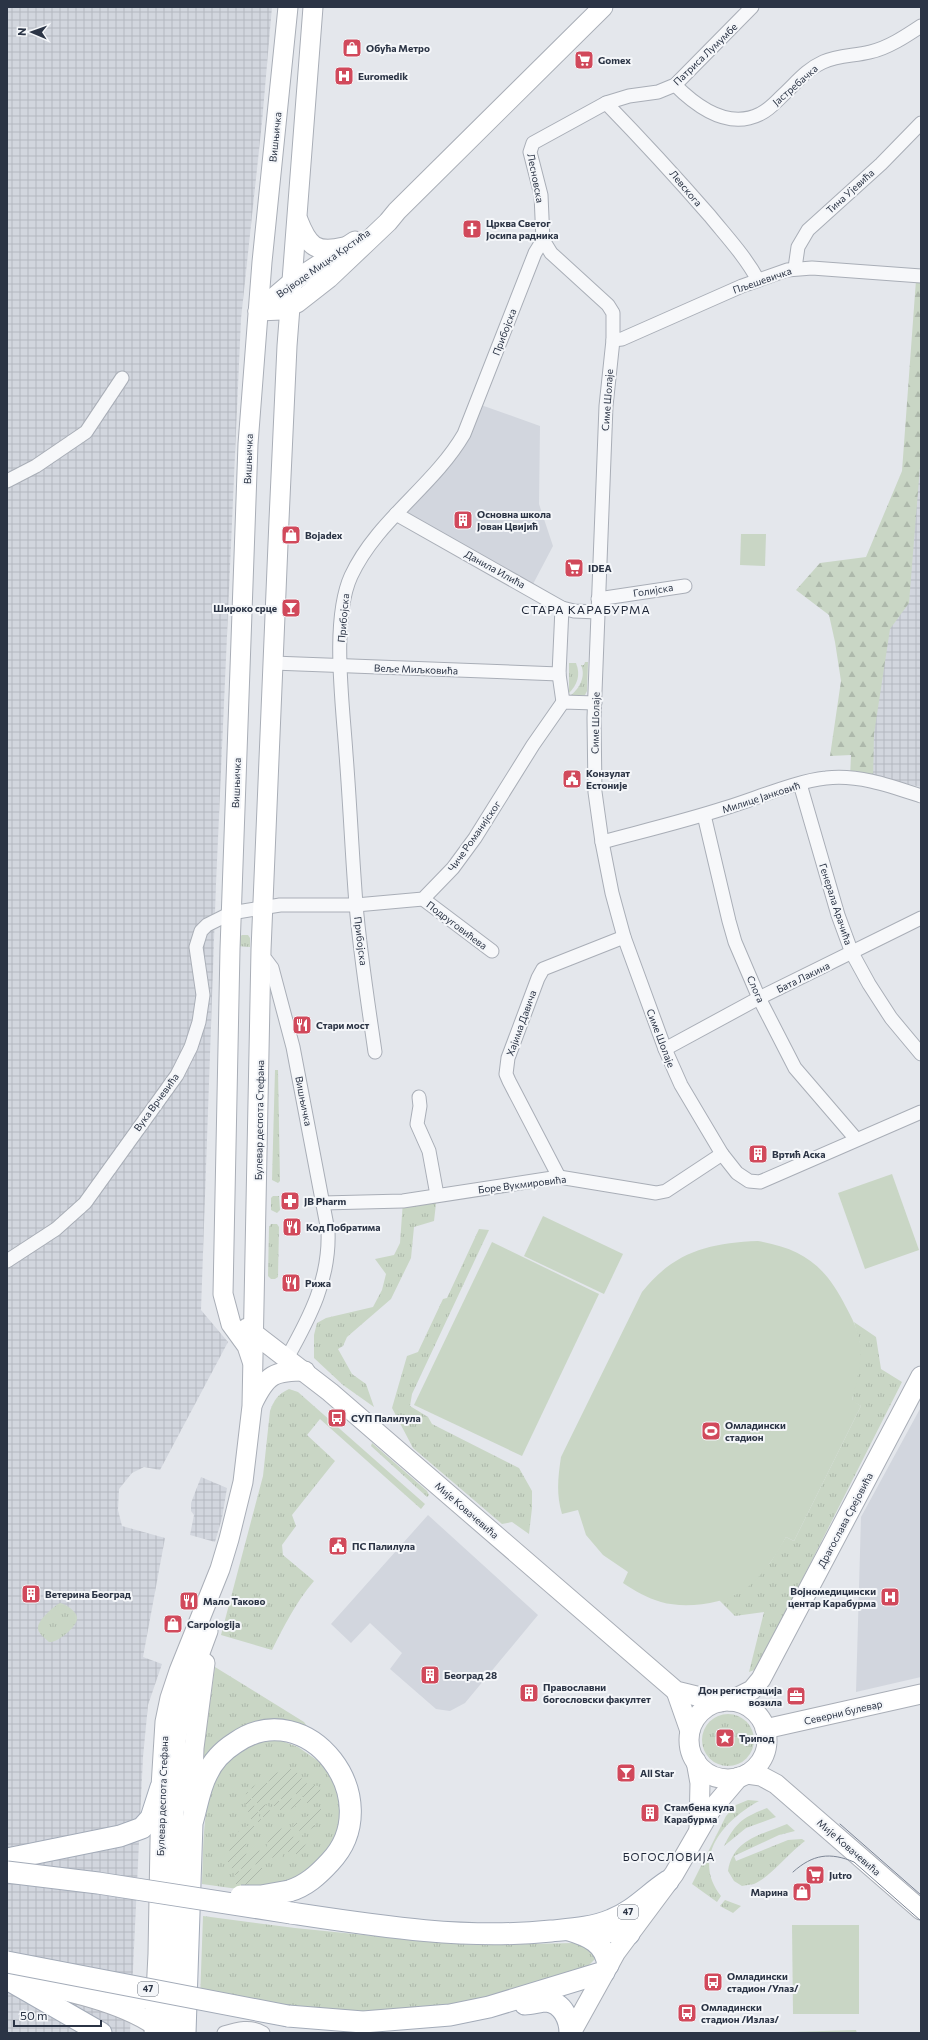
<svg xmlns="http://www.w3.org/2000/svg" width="928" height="2040" font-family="Commissioner,sans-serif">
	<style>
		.built { fill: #d2d6de }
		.industrial { fill: url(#industrial-grid) }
		.grass { fill: url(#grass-tufts) }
		.forest { fill: url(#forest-firs) }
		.garden { fill: url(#garden-furrows) }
		.pitch { fill: #c9d6c5 }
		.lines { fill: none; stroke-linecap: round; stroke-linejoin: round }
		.street-casing { stroke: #a9aeb7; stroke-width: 15 }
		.secondary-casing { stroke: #a9aeb7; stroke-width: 21 }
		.primary-casing { stroke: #a3abb8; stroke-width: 23 }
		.street { stroke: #f7f8fa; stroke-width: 13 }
		.secondary { stroke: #fff; stroke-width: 19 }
		.primary { stroke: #fff; stroke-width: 21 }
		.tram { stroke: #7d8696; stroke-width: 1 }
		.primary-bridge-casing { stroke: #a3abb8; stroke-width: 23; stroke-linecap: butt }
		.primary-bridge { stroke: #fff; stroke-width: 21 }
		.labels { text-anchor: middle; stroke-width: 4; stroke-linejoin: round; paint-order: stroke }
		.shield { fill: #f4f6f9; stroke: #676e7b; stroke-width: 1 }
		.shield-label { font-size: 9px; font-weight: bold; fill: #2b3445 }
		.poi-label { font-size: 10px; font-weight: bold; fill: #2b3445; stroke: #f4f6f9; text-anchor: start }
		.street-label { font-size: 10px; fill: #2b3445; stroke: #f4f6f9 }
		.neighbourhood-label { font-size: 11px; letter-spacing: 1px; fill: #1d2536; stroke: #f4f6f9 }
		.quarter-label { font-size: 12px; letter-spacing: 1px; fill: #1d2536; stroke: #f4f6f9 }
	</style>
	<defs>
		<pattern id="industrial-grid" width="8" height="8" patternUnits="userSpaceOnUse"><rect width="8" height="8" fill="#d2d6de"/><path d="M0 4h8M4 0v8" fill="none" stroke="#b4b8c0"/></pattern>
		<pattern id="grass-tufts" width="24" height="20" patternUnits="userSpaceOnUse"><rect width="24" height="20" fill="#c9d6c5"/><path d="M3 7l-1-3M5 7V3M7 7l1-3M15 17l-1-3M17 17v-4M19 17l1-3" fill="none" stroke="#adb8ab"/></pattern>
		<pattern id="forest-firs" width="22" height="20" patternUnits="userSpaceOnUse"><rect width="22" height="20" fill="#c9d6c5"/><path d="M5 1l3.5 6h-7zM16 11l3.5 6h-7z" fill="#adb8ab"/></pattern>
		<pattern id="garden-furrows" width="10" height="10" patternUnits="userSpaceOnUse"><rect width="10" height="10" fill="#c9d6c5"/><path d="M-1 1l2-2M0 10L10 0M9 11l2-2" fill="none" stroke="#adb8ab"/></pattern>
	</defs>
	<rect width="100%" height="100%" fill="#e4e7ec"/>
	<g class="built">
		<polygon points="481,405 540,426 539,504 553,546 532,586 403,513"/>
		<polygon points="921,1407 921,1677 856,1692 861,1517"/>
		<polygon points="428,1515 538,1615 465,1703 450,1711 436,1709 390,1669 402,1653 370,1623 351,1643 331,1624"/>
	</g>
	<g class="industrial">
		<polygon points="7,7 272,7 262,122 241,319 216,884 201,1310 228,1342 160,1470 144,1467 132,1473 119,1489 118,1510 122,1526 165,1538 143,1657 162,1664 148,1705 143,1757 130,2033 7,2033"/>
		<polygon points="921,380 921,787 855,772"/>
		<polygon points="201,1477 227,1488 222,1518 215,1542 190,1535 194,1515 191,1511 191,1503"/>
	</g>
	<g class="grass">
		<path d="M585,662H588L587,691L585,695H571C580,688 586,676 581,665H584Z"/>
		<path d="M569,663H576C581,675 577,685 569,693Z"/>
		<polygon points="242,935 248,935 250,938 250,947 236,946 238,938"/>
		<polygon points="275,1070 278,1070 280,1181 278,1183 272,1180"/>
		<polygon points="437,1195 434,1221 414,1227 411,1258 391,1299 347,1337 343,1346 338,1349 352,1374 366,1384 374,1407 343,1385 314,1358 314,1335 317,1323 326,1318 373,1307 382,1290 386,1274 375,1259 394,1255 400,1243 403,1201"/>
		<polygon points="273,1196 279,1196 280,1210 277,1213 271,1210 271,1198"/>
		<polygon points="271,1224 277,1224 279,1227 278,1277 275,1279 271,1279 268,1276 269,1227"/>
		<polygon points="479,1229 489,1230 412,1394 410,1406 428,1417 432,1424 519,1468 532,1491 532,1508 529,1534 512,1522 502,1524 413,1448 392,1408 407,1356 418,1352 443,1299 447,1298"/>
		<polygon points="854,1322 876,1337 881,1369 902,1382 757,1669 749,1672 764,1612 735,1616 719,1600 743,1590 770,1563 786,1537 794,1541 861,1406 852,1401 860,1344"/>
		<path d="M289,1389L298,1392L425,1504L421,1509L320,1419L307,1435L335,1461L292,1515L296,1526L282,1545L283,1555L314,1581C296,1602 284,1626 272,1650L221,1635L263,1476L270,1411C274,1400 278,1394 289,1389Z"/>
		<polygon points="372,1443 427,1491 429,1495 427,1497 371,1446"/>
		<path d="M60,1603C66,1604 78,1612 77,1619C76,1628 57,1643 49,1642C45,1638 37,1633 38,1627C39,1619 54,1606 60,1603Z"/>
		<polygon points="215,1667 304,1722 311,1732 278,1726 201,1768"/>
		<circle cx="728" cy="1740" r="26"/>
		<path d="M265,1741H282L298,1747L321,1763L335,1785L340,1809L339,1828L325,1859L286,1883L238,1889L202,1884C204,1846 200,1778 234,1753C242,1747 256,1744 265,1741Z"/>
		<path d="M748,1800L759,1801C724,1820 691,1857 721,1896L717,1902L692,1884L726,1816L736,1805Z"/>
		<path d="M767,1808L776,1817L746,1828L724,1846C735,1823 743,1817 767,1808Z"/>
		<path d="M787,1824L795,1831L779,1835L734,1856L736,1861L788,1840L802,1839L805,1841C788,1853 772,1876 754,1884C750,1885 745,1885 742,1886L734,1881L728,1871C733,1839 761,1835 787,1824Z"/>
		<polygon points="725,1900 741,1906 733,1913 720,1906"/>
		<polygon points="203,1916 295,1928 444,1943 481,1945 574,1943 585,1945 597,1957 584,1970 416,2017 200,2000"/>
	</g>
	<polygon class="forest" points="916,280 921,280 921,454 909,603 890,629 874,734 873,781 850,778 851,755 830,756 841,681 835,642 829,615 796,590 820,563 866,557 902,471"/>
	<g class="garden">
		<path d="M287,1768L296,1771L305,1783L318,1786L321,1791V1796L313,1798L310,1803H307L301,1794C290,1792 288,1802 275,1798C269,1800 263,1803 257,1803C250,1799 250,1793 252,1787L259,1783H268L272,1775Z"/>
		<path d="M247,1792L249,1793C251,1801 258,1811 261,1820L259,1822L252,1821C249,1813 242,1800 247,1792Z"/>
		<path d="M295,1797H299L302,1801C292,1811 281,1815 272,1804L274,1801H285Z"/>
		<path d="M262,1803L270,1807V1810L265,1818C260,1816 259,1812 258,1807Z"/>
		<polygon points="319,1808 322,1810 314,1827 304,1833 300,1839 298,1837 300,1831 293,1826 294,1823 298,1823"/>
		<path d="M249,1825H253L256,1828C255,1834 252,1835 247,1839L245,1850L237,1855L231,1862H228L227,1859L231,1845L237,1840L238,1832Z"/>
		<path d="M286,1827L290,1828L295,1841L308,1840L300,1854H290L284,1846L283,1856L278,1860L271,1857C257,1864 250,1868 234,1870L230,1867V1865L241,1855L266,1849C268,1837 274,1831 286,1827Z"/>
		<path d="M255,1867H261L263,1870L261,1877C252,1879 247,1889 237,1886L234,1880L236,1871L245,1872Z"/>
	</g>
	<g class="pitch">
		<polygon points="741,534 766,534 765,566 740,565"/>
		<polygon points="892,1174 919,1250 865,1269 838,1193"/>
		<polygon points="543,1216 623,1254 604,1294 524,1256"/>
		<path d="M758,1241C803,1249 825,1265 846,1307C852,1318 858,1330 860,1343C863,1362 856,1382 852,1400L861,1406L794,1541L786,1537C776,1556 762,1577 744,1590C724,1604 685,1609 661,1602C647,1598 635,1591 623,1583L628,1572L603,1555L586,1535L578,1510L562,1514C556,1494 558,1477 561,1457L642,1292C674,1252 708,1243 758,1241Z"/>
		<polygon points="492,1242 599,1294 522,1456 414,1405"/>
		<polygon points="792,1925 859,1925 859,2014 793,2014"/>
		<polygon points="856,2030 857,2033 790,2033 790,2032"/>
	</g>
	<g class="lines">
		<g class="street-casing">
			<g id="street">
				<polyline points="752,7 675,85 658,92 629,96 606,103 533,143 530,152 541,195 543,240 551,253 608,305 613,313 613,340 606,406 594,718 595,792 602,842 612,893 624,937 665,1049 681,1085 722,1154 737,1173 749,1181 760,1182 921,1112"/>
				<path d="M675,85C697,107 728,130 760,114C769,110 777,101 783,95C796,83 807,69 823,62C838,55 854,56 870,52C888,48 906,36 921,26"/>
				<path d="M606,103C642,140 676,177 710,216C727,237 745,256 758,280"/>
				<polyline points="795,268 798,247 808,230 881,164 921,123"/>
				<polyline points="613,340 622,339 742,286 787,270 812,268 921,276"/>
				<polyline points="7,481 36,466 86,432 122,378"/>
				<polyline points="396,514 562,608 574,611 598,612"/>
				<polyline points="598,599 685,586"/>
				<polyline points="562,608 559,674 563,702"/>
				<polyline points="273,663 559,674"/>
				<polyline points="800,784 838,915 852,953 869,984 891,1018 921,1054"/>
				<polyline points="704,815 729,921 735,942 759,998 795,1068 856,1139"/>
				<path d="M602,842C643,831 685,821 725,808C755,799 796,781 826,778C858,774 891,786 921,796"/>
				<polyline points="423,899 492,951"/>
				<path d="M261,959L266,960L272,968L293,1047L328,1231C330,1279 310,1317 287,1358"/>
				<polyline points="665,1049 759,998 921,918"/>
				<path d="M375,1052C368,1003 360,953 356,904C352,854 350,804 346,754C343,706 331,620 351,576C377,520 433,487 464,434L535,253L543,240"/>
				<polyline points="419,1097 420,1106 417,1124 429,1151 437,1195"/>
				<polyline points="559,1177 509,1081 506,1074 508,1058 538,978 543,969 624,937"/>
				<polyline points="323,1203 403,1201 559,1177 656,1193 666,1191 722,1154"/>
				<polyline points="7,1261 56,1229 85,1203 177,1075 191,1047 199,1022 203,995 196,947 201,931 207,925 231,913 280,905 356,905 423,899 453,868 475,838 533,745 563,702 595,703"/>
				<path d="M224,2033C237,2029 251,2025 263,2033"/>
			</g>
		</g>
		<g class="secondary-casing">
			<g id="secondary">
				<path d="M298,220C308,246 316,254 344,247"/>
				<polyline points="258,311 282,310 297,303 329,278 367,242 388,222 397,211 603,7"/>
				<polyline points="258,311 292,282 355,241"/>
				<polyline points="247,1328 330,1392 676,1691 721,1702"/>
				<polyline points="252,1361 247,1346 231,1324 223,1294 230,949 248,444 262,262 288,7"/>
				<path d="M253,1403C267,1374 274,1371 305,1371"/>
				<polyline points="676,1691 690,1731"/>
				<polyline points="730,1701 752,1690 761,1679 921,1376"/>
				<circle cx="728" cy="1740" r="39"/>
				<polyline points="765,1729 921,1694"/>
				<polyline points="696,1761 700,1783 699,1828"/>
				<polyline points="747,1774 761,1776 776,1784 921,1910"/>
				<polyline points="192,1807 194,1748 205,1663"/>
				<path d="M14,1980C58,1989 117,2000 154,2025"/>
				<polyline points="111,2000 156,1999"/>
				<polyline points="154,2033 158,1954 161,1787 165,1722 170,1698 179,1671 220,1569 229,1539 243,1482 252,1406 261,950 279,520 287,346 313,7"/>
				<polyline points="169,2033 176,1741 184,1696 208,1631"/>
				<polyline points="571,2033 616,1952 674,1874 711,1810 739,1777"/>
			</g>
		</g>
		<g class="primary-casing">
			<g id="primary">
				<polyline points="7,1859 120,1836 142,1828 151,1818 161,1787"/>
				<path d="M291,1913C377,1926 465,1940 551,1931C572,1929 592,1928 611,1920C634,1911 648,1894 668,1881"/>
				<polyline points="592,1929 629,1934"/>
				<path d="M569,1930C589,1936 605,1943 608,1965"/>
				<polyline points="7,1979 101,2033"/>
				<path d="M525,2004C532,2004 540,2001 547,2001C563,2003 570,2020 570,2033"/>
				<polyline points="288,2016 363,2022 450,2015 489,2007 604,1972"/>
				<path d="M185,2033L192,1823C197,1807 199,1789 207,1774C213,1761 224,1750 235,1743C308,1692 389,1800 330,1862C318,1875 306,1886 289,1891"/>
			</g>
		</g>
		<use href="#street" class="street"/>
		<use href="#secondary" class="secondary"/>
		<use href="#primary" class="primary"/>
		<g class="tram">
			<polyline points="840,1824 921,1895"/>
			<path d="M793,1872C813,1854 830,1852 854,1862L921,1921"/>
		</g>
		<g class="primary-bridge-casing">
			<g id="primary-bridge">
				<polyline points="7,1872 98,1883 291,1913"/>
				<polyline points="241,1896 261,1896 289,1891"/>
				<polyline points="7,1962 288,2016"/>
			</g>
		</g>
		<use href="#primary-bridge" class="primary-bridge"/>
	</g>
	<defs>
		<g id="shop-square" transform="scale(1)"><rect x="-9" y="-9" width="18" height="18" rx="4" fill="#d1495b" stroke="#f4f6f9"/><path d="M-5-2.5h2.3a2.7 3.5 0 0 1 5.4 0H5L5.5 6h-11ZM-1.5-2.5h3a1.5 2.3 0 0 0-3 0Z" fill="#fff"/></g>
		<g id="supermarket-square" transform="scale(1)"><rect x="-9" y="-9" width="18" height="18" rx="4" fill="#d1495b" stroke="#f4f6f9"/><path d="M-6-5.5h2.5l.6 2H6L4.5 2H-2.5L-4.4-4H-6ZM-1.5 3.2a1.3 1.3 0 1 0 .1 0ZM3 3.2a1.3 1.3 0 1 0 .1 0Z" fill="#fff"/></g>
		<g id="hospital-square" transform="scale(1)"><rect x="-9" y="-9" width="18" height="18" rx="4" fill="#d1495b" stroke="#f4f6f9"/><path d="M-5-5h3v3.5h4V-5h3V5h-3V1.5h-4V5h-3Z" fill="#fff"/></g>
		<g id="church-square" transform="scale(1)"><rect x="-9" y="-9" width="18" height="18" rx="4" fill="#d1495b" stroke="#f4f6f9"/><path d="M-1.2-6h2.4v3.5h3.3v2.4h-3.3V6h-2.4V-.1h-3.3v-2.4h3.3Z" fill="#fff"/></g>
		<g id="building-square" transform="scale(1)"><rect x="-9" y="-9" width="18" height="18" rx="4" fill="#d1495b" stroke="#f4f6f9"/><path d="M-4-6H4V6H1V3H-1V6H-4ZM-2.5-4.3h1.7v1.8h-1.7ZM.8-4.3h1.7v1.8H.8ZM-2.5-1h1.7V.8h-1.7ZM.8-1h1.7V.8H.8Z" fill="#fff"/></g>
		<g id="bar-square" transform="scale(1)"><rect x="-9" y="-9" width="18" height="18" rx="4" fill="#d1495b" stroke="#f4f6f9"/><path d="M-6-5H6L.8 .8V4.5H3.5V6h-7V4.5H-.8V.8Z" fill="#fff"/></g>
		<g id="civic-square" transform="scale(1)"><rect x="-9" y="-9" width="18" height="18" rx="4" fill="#d1495b" stroke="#f4f6f9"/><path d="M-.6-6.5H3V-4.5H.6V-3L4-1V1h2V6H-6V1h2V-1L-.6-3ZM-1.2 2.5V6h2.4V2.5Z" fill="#fff"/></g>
		<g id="restaurant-square" transform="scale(1)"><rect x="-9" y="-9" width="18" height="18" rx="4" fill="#d1495b" stroke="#f4f6f9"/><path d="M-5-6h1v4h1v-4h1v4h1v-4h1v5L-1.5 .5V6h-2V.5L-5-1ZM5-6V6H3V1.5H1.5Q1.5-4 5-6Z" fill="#fff"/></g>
		<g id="pharmacy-square" transform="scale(1)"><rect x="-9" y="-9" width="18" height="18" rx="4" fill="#d1495b" stroke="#f4f6f9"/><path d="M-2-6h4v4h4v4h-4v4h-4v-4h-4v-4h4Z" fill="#fff"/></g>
		<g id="bus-square" transform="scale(1)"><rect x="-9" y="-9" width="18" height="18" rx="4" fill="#d1495b" stroke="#f4f6f9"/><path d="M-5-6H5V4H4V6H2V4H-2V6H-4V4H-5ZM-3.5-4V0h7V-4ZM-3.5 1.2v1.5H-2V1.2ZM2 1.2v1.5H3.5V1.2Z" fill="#fff"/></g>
		<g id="stadium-square" transform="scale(1)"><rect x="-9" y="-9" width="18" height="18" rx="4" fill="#d1495b" stroke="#f4f6f9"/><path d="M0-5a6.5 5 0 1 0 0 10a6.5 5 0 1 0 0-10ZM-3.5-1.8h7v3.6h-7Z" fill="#fff"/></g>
		<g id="office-square" transform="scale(1)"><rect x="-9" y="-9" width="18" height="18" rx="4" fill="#d1495b" stroke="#f4f6f9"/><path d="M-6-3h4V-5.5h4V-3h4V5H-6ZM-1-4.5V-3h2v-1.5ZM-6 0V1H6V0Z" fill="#fff"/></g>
		<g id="sight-square" transform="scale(1)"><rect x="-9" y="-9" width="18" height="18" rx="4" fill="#d1495b" stroke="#f4f6f9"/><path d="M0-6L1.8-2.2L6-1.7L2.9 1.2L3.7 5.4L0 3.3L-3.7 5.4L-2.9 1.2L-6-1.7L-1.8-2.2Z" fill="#fff"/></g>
	</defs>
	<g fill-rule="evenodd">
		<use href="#shop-square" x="352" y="48"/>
		<use href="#supermarket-square" x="584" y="60"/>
		<use href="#hospital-square" x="344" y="76"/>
		<use href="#church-square" x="472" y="229"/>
		<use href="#building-square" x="463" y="520"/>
		<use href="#shop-square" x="291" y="535"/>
		<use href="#supermarket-square" x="574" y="568"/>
		<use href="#bar-square" x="291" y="608"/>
		<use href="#civic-square" x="572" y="779"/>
		<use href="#restaurant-square" x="302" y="1025"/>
		<use href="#building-square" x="758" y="1154"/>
		<use href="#pharmacy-square" x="290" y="1201"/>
		<use href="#restaurant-square" x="292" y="1227"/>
		<use href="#restaurant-square" x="291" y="1283"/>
		<use href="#bus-square" x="337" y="1418"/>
		<use href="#stadium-square" x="711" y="1431"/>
		<use href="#civic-square" x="338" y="1546"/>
		<use href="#building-square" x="31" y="1594"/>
		<use href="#hospital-square" x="890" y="1597"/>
		<use href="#restaurant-square" x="189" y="1601"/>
		<use href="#shop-square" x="173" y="1624"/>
		<use href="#building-square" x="430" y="1675"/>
		<use href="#building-square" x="529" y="1693"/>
		<use href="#office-square" x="796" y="1696"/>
		<use href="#sight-square" x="725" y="1738"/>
		<use href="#bar-square" x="626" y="1773"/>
		<use href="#building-square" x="650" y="1813"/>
		<use href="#supermarket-square" x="815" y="1875"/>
		<use href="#shop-square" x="802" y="1892"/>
		<use href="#bus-square" x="713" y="1982"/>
		<use href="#bus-square" x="687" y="2013"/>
	</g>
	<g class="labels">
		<g class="shield">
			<rect x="618" y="1905" width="20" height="14" rx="3"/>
			<rect x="138" y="1982" width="20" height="14" rx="3"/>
		</g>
		<g class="shield-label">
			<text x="628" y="1915">47</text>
			<text x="148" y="1992">47</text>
		</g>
		<g class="poi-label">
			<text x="366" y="52">Обућа Метро</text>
			<text x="598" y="64">Gomex</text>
			<text x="358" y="80">Euromedik</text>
			<text x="486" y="227">Црква Светог<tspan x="486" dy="12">Јосипа радника</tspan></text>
			<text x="477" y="518">Основна школа<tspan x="477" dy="12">Јован Цвијић</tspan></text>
			<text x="305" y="539">Bojadex</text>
			<text x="588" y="572">IDEA</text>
			<text x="277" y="612" text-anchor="end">Широко срце</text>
			<text x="586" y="777">Конзулат<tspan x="586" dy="12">Естоније</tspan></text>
			<text x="316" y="1029">Стари мост</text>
			<text x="772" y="1158">Вртић Аска</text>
			<text x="304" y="1205">JB Pharm</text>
			<text x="306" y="1231">Код Побратима</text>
			<text x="305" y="1287">Рижа</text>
			<text x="351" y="1422">СУП Палилула</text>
			<text x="725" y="1429">Омладински<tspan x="725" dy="12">стадион</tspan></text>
			<text x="352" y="1550">ПС Палилула</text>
			<text x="876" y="1595" text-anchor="end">Војномедицински<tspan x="876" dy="12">центар Карабурма</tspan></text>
			<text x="45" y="1598">Ветерина Београд</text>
			<text x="203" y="1605">Мало Таково</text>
			<text x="187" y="1628">Carpologija</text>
			<text x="444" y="1679">Београд 28</text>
			<text x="543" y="1691">Православни<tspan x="543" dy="12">богословски факултет</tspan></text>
			<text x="782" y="1694" text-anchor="end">Дон регистрација<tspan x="782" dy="12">возила</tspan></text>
			<text x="739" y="1742">Трипод</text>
			<text x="640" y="1777">All Star</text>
			<text x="664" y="1811">Стамбена кула<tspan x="664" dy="12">Карабурма</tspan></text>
			<text x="829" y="1879">Jutro</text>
			<text x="788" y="1896" text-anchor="end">Марина</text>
			<text x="727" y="1980">Омладински<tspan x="727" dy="12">стадион /Улаз/</tspan></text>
			<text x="701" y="2011">Омладински<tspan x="701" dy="12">стадион /Излаз/</tspan></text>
		</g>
		<g class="street-label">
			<text transform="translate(705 54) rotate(-44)" y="4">Патриса Лумумбе</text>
			<text transform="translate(795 85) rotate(-41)" y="4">Јастребачка</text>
			<text transform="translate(275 137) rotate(-84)" y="4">Вишњичка</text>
			<text transform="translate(536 178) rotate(79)" y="4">Лесновска</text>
			<text transform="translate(686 188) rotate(50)" y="4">Левскога</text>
			<text transform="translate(850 191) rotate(-42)" y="4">Тина Ујевића</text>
			<text transform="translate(323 263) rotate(-35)" y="4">Војводе Мицка Крстића</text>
			<text transform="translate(762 280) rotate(-19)" y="4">Пљешевичка</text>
			<text transform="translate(504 332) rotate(-69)" y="4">Прибојска</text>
			<text transform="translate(607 400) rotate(-86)" y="4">Симе Шолаје</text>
			<text transform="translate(248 459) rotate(-88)" y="4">Вишњичка</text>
			<text transform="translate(495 569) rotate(29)" y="4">Данила Илића</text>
			<text transform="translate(653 590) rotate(-9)" y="4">Голијска</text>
			<text transform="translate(343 618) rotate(-85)" y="4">Прибојска</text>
			<text transform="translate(416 669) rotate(2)" y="4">Веље Миљковића</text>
			<text transform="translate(595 723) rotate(-89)" y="4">Симе Шолаје</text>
			<text transform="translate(236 783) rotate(-88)" y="4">Вишњичка</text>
			<text transform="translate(761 797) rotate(-18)" y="4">Милице Јанковић</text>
			<text transform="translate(474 836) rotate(-55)" y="4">Чиче Романијског</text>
			<text transform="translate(836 904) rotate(72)" y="4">Генерала Арачића</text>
			<text transform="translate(457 925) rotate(37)" y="4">Подруговићева</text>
			<text transform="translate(361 941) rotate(83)" y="4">Прибојска</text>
			<text transform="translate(803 977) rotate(-26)" y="4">Бата Лакина</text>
			<text transform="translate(756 989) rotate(66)" y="4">Слога</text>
			<text transform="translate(521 1023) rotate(-70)" y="4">Хајима Давича</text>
			<text transform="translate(661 1038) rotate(69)" y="4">Симе Шолаје</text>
			<text transform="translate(304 1101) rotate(79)" y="4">Вишњичка</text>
			<text transform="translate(156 1102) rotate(-54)" y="4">Вука Врчевића</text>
			<text transform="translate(259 1120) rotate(-89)" y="4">Булевар деспота Стефана</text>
			<text transform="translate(522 1184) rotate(-7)" y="4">Боре Вукмировића</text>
			<text transform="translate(467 1510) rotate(41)" y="4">Мије Ковачевића</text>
			<text transform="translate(845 1520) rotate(-62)" y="4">Драгослава Срејовића</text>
			<text transform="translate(843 1712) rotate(-13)" y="4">Северни булевар</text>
			<text transform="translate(162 1796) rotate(-88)" y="4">Булевар деспота Стефана</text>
			<text transform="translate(849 1847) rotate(41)" y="4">Мије Ковачевића</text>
		</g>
		<g class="neighbourhood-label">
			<text x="669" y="1861">БОГОСЛОВИЈА</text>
		</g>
		<g class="quarter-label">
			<text x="586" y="614">СТАРА КАРАБУРМА</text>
		</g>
	</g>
	<rect width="928" height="2040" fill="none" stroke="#2b3445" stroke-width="16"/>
	<g transform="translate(32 32) rotate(272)" stroke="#f4f6f9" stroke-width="3" paint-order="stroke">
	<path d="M0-3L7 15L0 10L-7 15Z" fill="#2b3445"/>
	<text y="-6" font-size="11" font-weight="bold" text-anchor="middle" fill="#2b3445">N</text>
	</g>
	<path d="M14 2020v6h87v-6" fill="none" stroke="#2b3445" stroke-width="2"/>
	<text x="20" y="2020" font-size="12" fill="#2b3445" stroke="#f4f6f9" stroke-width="3" paint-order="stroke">50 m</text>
</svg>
